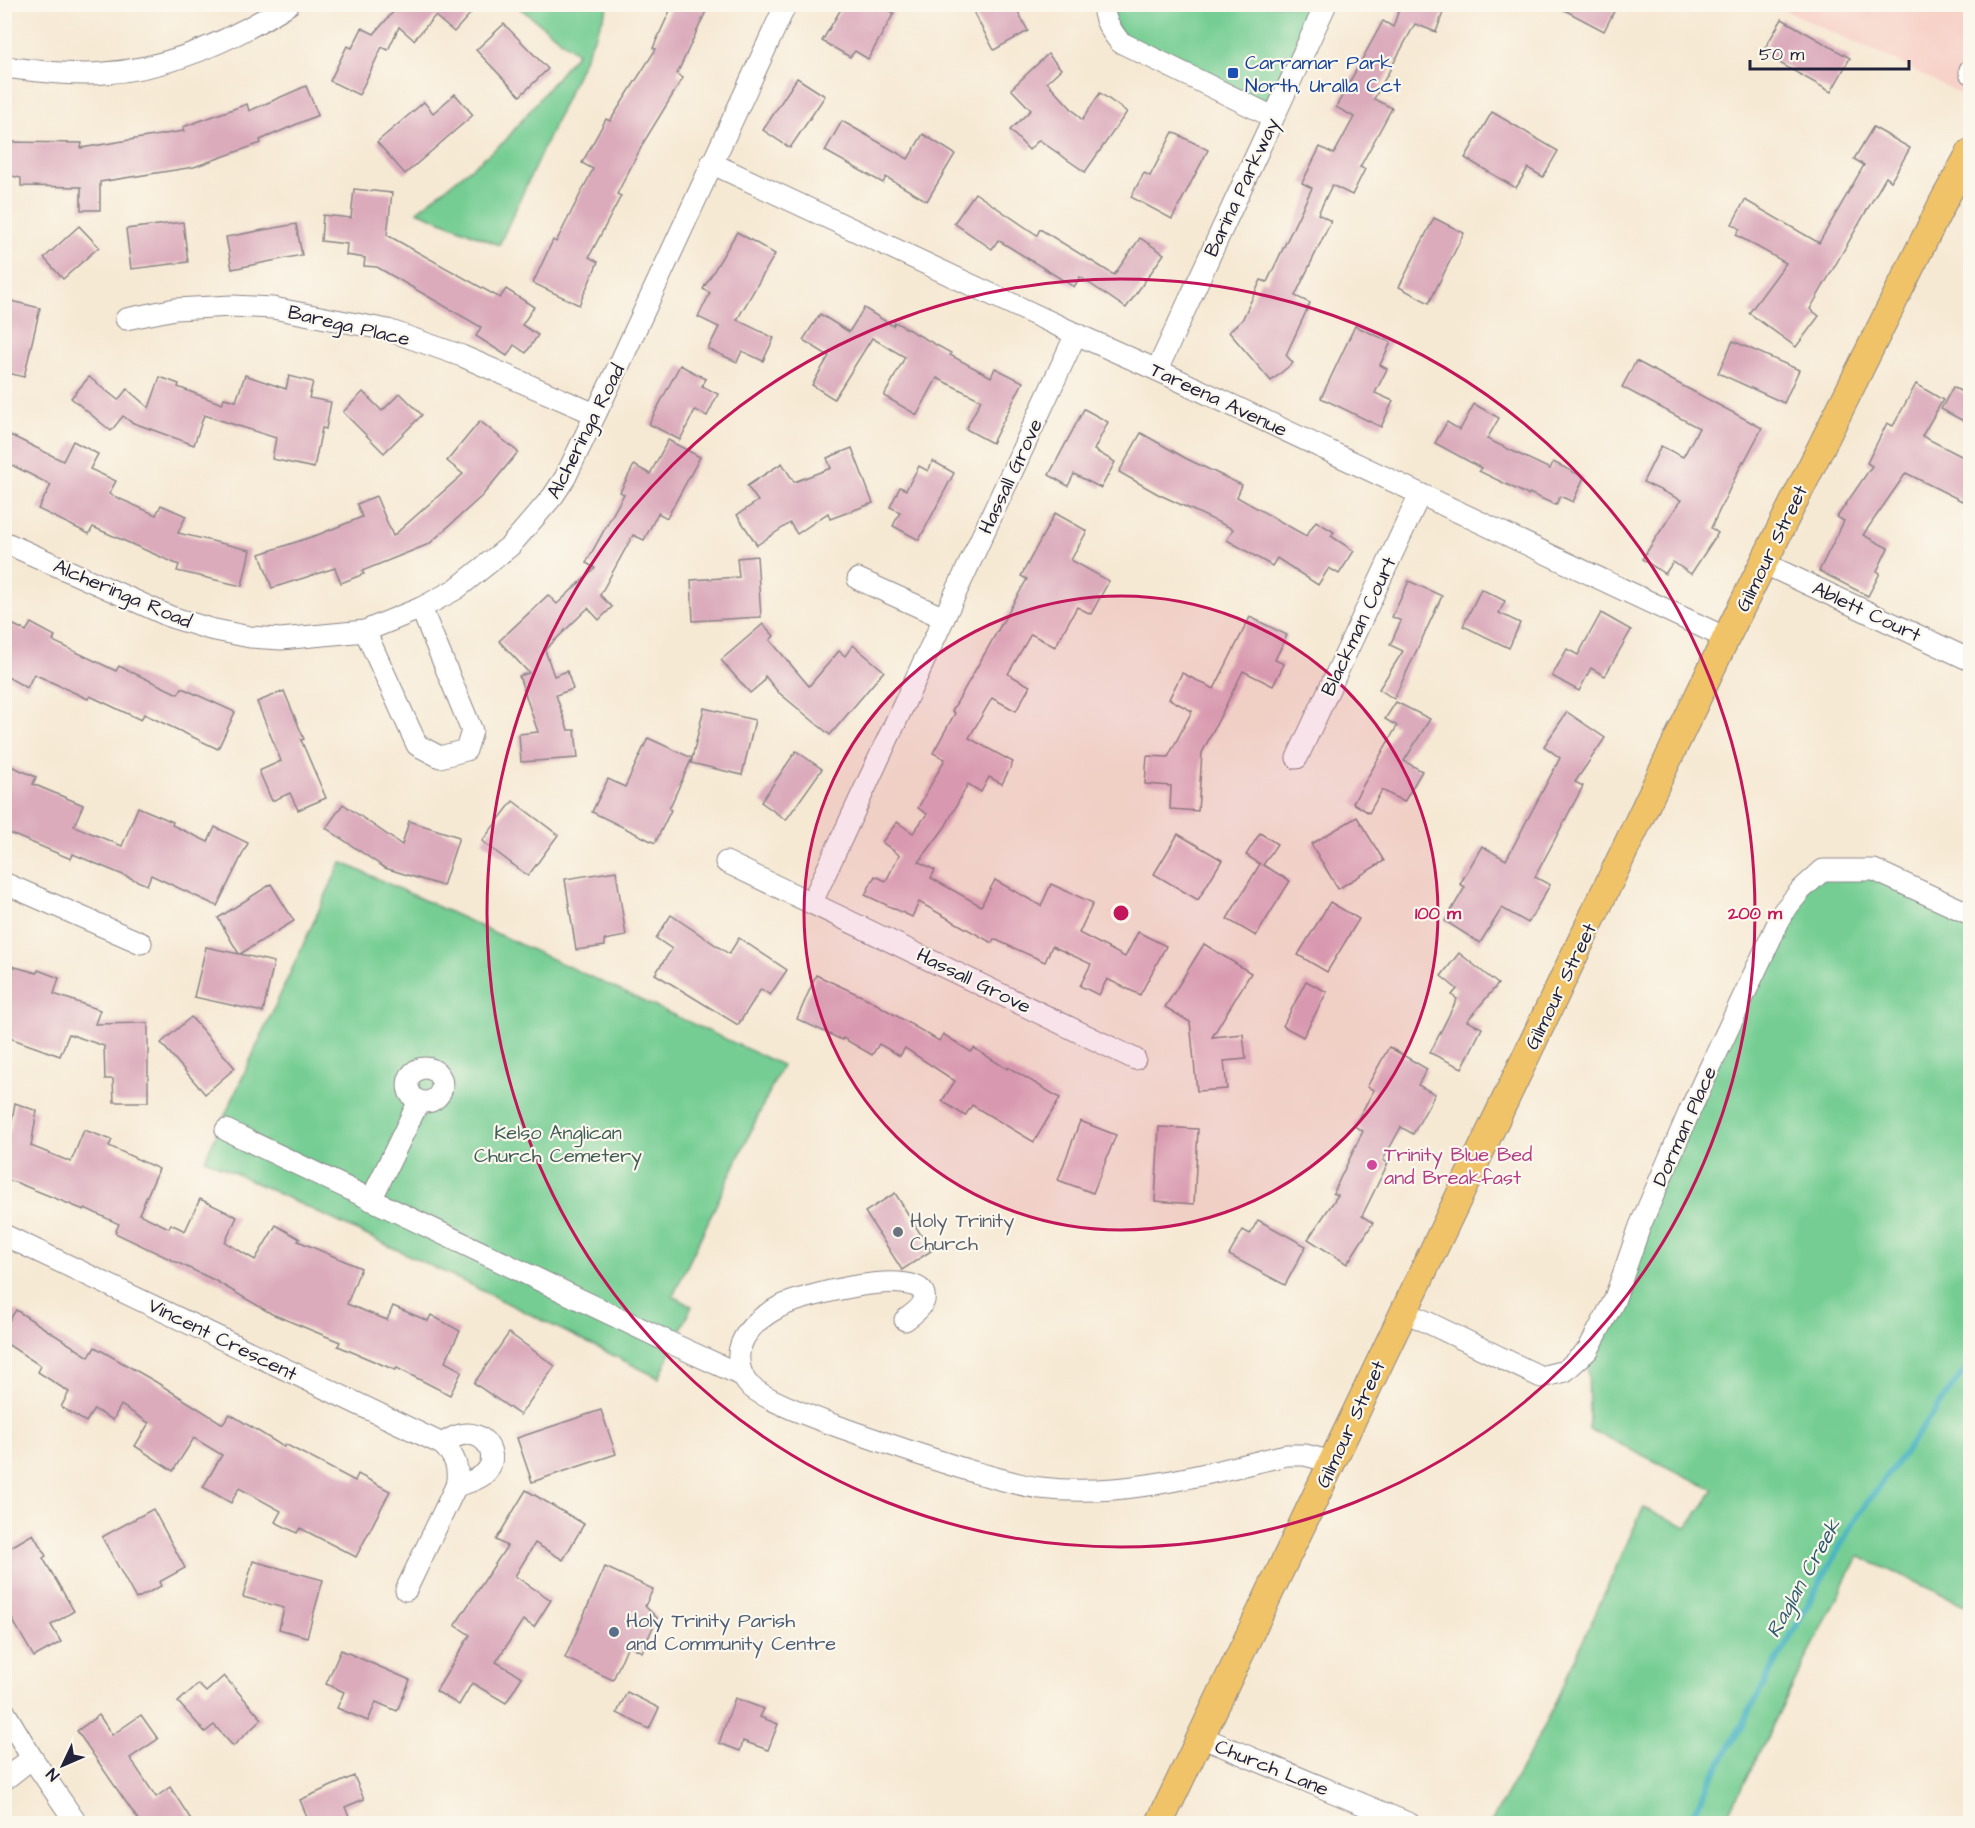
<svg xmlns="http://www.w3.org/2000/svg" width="1975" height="1828" font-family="'Architects Daughter',sans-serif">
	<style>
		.built { fill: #f7d1c8 }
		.green { fill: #75cd93; stroke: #4c7867; stroke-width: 1.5 }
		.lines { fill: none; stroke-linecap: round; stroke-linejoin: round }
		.stream { stroke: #45b3c1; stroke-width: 6 }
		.building { fill: #dbabbc }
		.minor-casing { stroke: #8c8688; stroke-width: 23 }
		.major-casing { stroke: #8c8688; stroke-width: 29 }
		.minor { stroke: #fff; stroke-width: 21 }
		.major { stroke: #f0c369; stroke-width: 27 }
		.ring { fill: none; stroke: #c2185b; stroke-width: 3 }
		.transit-dot { fill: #1a4fb4; stroke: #fbf7ec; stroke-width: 2 }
		.hotel-dot { fill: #d1479c; stroke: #fbf7ec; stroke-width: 2 }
		.worship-dot { fill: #6b7280; stroke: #fbf7ec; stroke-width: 2 }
		.service-dot { fill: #5c6f8a; stroke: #fbf7ec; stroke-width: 2 }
		.labels { text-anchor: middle; stroke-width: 4.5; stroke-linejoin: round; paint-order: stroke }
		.transit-label { font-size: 20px; fill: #164399; stroke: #fbf7ec; text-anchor: start }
		.street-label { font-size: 20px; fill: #22223b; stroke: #fbf7ec }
		.park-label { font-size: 20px; fill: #3f5e5a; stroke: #fbf7ec }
		.hotel-label { font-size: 20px; fill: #b23c85; stroke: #fbf7ec; text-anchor: start }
		.worship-label { font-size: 20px; fill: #5b616d; stroke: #fbf7ec; text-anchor: start }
		.service-label { font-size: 20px; fill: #4e5e75; stroke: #fbf7ec; text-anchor: start }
		.water-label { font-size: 21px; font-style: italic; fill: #305c71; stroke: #fbf7ec }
		.centre { fill: #c2185b; stroke: #fbf7ec; stroke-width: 3 }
		.ring-label { font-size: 18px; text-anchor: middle; font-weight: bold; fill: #c2185b; stroke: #fbf7ec; stroke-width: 4.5; stroke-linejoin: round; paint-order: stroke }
	</style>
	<rect width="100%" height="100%" fill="#fbf7ec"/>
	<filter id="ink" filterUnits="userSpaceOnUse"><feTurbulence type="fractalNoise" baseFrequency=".0167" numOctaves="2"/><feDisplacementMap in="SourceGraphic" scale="12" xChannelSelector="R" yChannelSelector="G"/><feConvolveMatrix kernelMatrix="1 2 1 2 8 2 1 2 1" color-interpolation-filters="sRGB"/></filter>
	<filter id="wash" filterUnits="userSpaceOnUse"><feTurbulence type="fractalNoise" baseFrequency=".008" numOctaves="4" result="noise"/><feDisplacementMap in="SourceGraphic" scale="24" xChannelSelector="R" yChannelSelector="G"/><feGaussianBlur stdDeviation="1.35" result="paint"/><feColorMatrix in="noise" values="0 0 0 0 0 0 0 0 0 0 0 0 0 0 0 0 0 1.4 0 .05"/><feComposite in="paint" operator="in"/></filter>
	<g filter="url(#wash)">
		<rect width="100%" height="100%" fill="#f6e9d4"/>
		<polygon class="built" points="1773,5 1970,5 1970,99 1891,59"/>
		<g class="green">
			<polygon points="516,5 609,5 499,245 417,211 505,141 577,53"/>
			<polygon points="1103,5 1326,5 1273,117 1129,47"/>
			<polygon points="341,862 782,1065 673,1296 692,1306 659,1378 446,1273 205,1159"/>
			<polygon points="1823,870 1874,870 1970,914 1970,1607 1858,1556 1724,1823 1490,1824 1543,1729 1643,1508 1687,1527 1714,1490 1589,1429 1588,1350 1783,912"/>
		</g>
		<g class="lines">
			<polyline class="stream" points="1687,1824 1854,1521 1970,1363"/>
		</g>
		<g id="blocks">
			<g class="building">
				<polygon points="400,4 479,4 454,32 435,16 414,40 399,27 388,50 382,47 359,95 330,81 347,46 352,48 362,28 374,34"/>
				<polygon points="673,4 698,4 707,9 677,74 683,78 645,140 617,194 621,196 589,257 598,262 579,305 533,283 553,240 556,242 593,169 582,163 606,119 610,121 656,49 653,48"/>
				<polygon points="844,4 878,4 894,13 868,59 855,51 850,57 822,41"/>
				<polygon points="969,4 1014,4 1028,31 994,50"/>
				<polygon points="1401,4 1430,4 1444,10 1436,32 1415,24 1374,99 1392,108 1360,167 1365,169 1352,195 1332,185 1318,214 1331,221 1295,296 1310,303 1286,355 1293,363 1271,381 1229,332 1242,320 1261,280 1267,282 1312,188 1302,183 1320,147 1334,154 1354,117 1336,107 1383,21 1393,27"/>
				<polygon points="1553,4 1618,4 1604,31"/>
				<polygon points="1782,19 1850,58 1831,92 1762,53"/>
				<polygon points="504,24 548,69 520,96 476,50"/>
				<polygon points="1048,54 1061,69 1047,82 1082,120 1100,93 1127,112 1085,172 1039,140 1029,150 1010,130 1031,110 1011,89"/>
				<polygon points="797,78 825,96 790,148 763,130"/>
				<polygon points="306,86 318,115 260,140 261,143 194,167 100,182 100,210 81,210 81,187 21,186 21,178 4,174 4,142 82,143 81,148 184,131 183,127 247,104 249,111"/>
				<polygon points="455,94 473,115 405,174 377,142 424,102 433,113"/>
				<polygon points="1492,112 1558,151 1543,177 1528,168 1516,188 1465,158"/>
				<polygon points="842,121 908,159 923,134 955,154 927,201 886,177 883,183 825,151"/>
				<polygon points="1873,127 1910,148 1891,181 1886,177 1810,309 1819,316 1796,347 1749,313 1786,263 1736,235 1740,229 1732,224 1745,200 1819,243 1864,165 1854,159"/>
				<polygon points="1173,132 1208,150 1172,219 1131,197 1144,173 1150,176"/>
				<polygon points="354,189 392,193 387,235 500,298 506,289 534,307 522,325 538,335 526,353 514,345 507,356 476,336 481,327 377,267 364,266 365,258 346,255 347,244 321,241 323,215 351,218"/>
				<polygon points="975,193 1037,235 1040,229 1114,275 1140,238 1164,254 1126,308 1080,277 1074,287 998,240 992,249 954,223"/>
				<polygon points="1434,218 1464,233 1429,303 1399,287"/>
				<polygon points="183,222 188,262 131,269 126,229"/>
				<polygon points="296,224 302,255 232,269 226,237"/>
				<polygon points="79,226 99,247 63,279 44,258"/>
				<polygon points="737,232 775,254 737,320 774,338 763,361 742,351 737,362 708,349 719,327 698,317 710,293 703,289"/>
				<polygon points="7,300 40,308 24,377 4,372 4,311"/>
				<polygon points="864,308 893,326 895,322 951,353 950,355 991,377 995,368 1023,382 992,443 966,429 981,400 937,378 917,415 884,396 905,357 872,338 834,399 812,385 829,356 803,340 820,314 849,332"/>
				<polygon points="1355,326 1391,342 1380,365 1387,369 1375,393 1393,401 1381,427 1321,398"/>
				<polygon points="1733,341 1799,370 1784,403 1718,373"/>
				<polygon points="1636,361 1762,428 1744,462 1743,461 1711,528 1718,533 1691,574 1673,562 1665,574 1642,559 1681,500 1643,482 1661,446 1683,457 1699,428 1622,387"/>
				<polygon points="680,365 706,379 702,386 718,394 707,416 695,410 680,440 649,424"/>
				<polygon points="245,375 286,389 289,376 313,382 309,398 331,402 326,429 322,428 314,468 272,459 276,438 204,415 194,445 131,422 123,416 111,431 71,398 89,377 118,400 127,389 149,408 160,377 179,384 178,387 222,404 224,398 236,401"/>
				<polygon points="1916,384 1943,400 1922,436 1971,461 1971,485 1962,501 1906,473 1863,535 1888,548 1877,571 1880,573 1868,596 1819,571 1844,521 1837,517 1872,466 1867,463 1887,423 1893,426"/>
				<polygon points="1953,387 1971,397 1971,425 1941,409"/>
				<polygon points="363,392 382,411 400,393 422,415 384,453 343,412"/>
				<polygon points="1474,404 1499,418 1487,439 1550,469 1553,462 1584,477 1573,502 1560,496 1556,505 1529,493 1528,495 1479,471 1481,468 1435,443 1447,422 1460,430"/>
				<polygon points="1084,409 1108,422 1094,450 1115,462 1101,488 1074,474 1068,486 1049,475"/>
				<polygon points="480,421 518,452 482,496 429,544 362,571 364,574 341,583 335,568 272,588 260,554 320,534 362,517 357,504 376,496 393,536 463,474 447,461"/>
				<polygon points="4,432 63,461 73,441 98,454 90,469 116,481 109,494 156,515 161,505 186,516 178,533 250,550 242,586 177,571 179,565 93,527 89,534 38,509 51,485 4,461"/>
				<polygon points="1141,433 1187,459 1242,485 1237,497 1306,536 1316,521 1334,532 1331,536 1354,551 1339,574 1329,568 1318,585 1277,558 1272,566 1227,540 1233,529 1158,494 1119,472"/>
				<polygon points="668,440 700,457 667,518 658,513 644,540 633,535 600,595 612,607 599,620 588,608 545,650 554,676 567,671 573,689 556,695 568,730 575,730 578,758 521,762 519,734 538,732 519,676 529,673 499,641 548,595 557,604 595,568 586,563 624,494 620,492 634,465 650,474"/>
				<polygon points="852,448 873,503 830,519 828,513 797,534 790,523 757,545 737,515 758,501 747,486 782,463 794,482 831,468 827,458"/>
				<polygon points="933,461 954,473 919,540 893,526 900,512 890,507 900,487 906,490 919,466 928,471"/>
				<polygon points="1055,513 1087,531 1071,560 1109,581 1091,614 1077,607 1055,647 1031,634 1008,674 1030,686 1016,711 992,698 969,738 1013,762 1002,784 989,777 981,792 968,784 945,827 919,862 935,870 931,878 981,906 995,880 1041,906 1051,884 1093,903 1079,933 1125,957 1138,932 1166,946 1140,995 1107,979 1099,995 1080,986 1091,964 1052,946 1045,962 994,939 992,943 919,902 912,917 865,895 875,876 886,881 899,855 882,842 897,822 913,833 927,814 918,808 945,759 933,753 955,713 952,711 1027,579 1021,576"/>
				<polygon points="757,556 761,617 693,621 691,580 739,577 737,558"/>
				<polygon points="1409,581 1442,596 1394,699 1379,689 1403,651 1390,645 1401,621 1392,617"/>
				<polygon points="1481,589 1505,601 1499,613 1520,623 1509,648 1463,626"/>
				<polygon points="1601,613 1631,630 1605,676 1591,668 1579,691 1552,676 1567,649 1578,655"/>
				<polygon points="1250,617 1287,635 1275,660 1284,664 1273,686 1243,671 1202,753 1198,811 1170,809 1171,786 1145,784 1147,756 1168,757 1192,711 1169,699 1182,673 1214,689"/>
				<polygon points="4,620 26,631 31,623 55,636 53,641 116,671 119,666 178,694 182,688 235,712 218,749 144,714 141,720 90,696 88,699 34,674 27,688 4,675"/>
				<polygon points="763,624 774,636 770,640 809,686 839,651 845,656 853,645 884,671 830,735 778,692 765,676 763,682 750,693 721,660"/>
				<polygon points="284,691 304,739 301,740 326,798 298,810 290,793 272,801 259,771 281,761 257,702"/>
				<polygon points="1396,702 1430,719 1404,761 1422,771 1404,802 1382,790 1369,813 1353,803 1397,726 1385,719"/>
				<polygon points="704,708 755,720 742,775 691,763"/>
				<polygon points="1567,712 1605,738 1575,782 1583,786 1535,877 1550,885 1528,923 1502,908 1480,943 1445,921 1465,887 1460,884 1482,846 1506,860 1560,758 1544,746"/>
				<polygon points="648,738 692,758 669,809 671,810 655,843 592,812 608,779 625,787"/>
				<polygon points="796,751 822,769 786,820 761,802"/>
				<polygon points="11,766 36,777 33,784 83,805 74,826 122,846 138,807 173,822 172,825 208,842 215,827 248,843 217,906 151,875 147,885 73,854 71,859 4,831 4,781"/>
				<polygon points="513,801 558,835 528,876 482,841"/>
				<polygon points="343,804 402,845 409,821 459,837 443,886 385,868 326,828"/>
				<polygon points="1357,817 1384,861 1338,889 1311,844"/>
				<polygon points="1260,833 1277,844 1263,865 1290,881 1256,936 1227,919 1260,864 1246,855"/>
				<polygon points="1178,834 1222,860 1198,900 1154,874"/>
				<polygon points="616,871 626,936 604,940 605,946 576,950 565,879"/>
				<polygon points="271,884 294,921 240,954 274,962 263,1012 194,997 206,947 239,954 218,918"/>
				<polygon points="1330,902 1359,919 1327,972 1298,955"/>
				<polygon points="671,915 729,954 739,938 787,970 770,995 761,989 738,1025 655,974 672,949 656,938"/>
				<polygon points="1204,944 1251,973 1212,1037 1243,1034 1246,1059 1224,1061 1227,1089 1197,1091 1190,1022 1165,1007"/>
				<polygon points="1459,953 1498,984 1467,1021 1482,1028 1462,1068 1430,1053 1457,999 1452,995 1457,989 1441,976"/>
				<polygon points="4,964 37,973 38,970 59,978 54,994 100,1010 95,1024 148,1023 148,1102 114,1102 113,1079 105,1079 104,1046 69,1034 60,1056 4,1036"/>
				<polygon points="816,975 868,999 939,1041 943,1034 971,1052 974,1048 1007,1069 1008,1067 1060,1098 1034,1142 972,1105 965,1116 942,1101 955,1081 905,1048 900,1056 879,1044 872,1055 843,1038 842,1040 797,1019"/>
				<polygon points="1306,981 1327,992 1303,1037 1283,1026"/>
				<polygon points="191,1017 235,1068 205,1094 161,1043"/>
				<polygon points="1389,1047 1427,1069 1418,1085 1435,1094 1413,1134 1401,1127 1383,1160 1388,1163 1362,1216 1373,1223 1347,1264 1308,1239 1338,1195 1333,1193 1363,1131 1354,1126 1374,1090 1367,1087"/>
				<polygon points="15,1103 37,1111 31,1146 71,1162 84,1130 112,1140 109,1146 159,1169 139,1214 169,1228 171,1224 185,1231 200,1199 237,1217 225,1242 255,1260 276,1225 300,1239 298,1241 361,1268 347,1304 387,1320 393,1306 428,1321 431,1315 460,1331 445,1362 462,1371 450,1395 397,1368 395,1370 338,1346 340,1342 272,1314 214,1280 115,1233 119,1224 85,1208 84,1210 15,1182 4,1180 4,1131 10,1132"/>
				<polygon points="1080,1121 1116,1135 1093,1193 1058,1180"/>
				<polygon points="1159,1127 1198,1129 1194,1204 1155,1201"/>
				<polygon points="895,1193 931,1251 902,1270 865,1212"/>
				<polygon points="1258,1220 1306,1246 1285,1285 1229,1255 1243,1230 1250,1234"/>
				<polygon points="16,1310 89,1357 95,1347 156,1382 223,1424 230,1414 284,1447 285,1444 355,1481 358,1474 390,1491 356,1557 300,1528 297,1533 275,1522 281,1511 239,1488 231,1503 203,1487 222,1455 194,1438 173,1471 135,1446 149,1423 121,1405 113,1420 94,1409 86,1422 61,1407 69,1392 38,1372 41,1366 4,1342 4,1328"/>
				<polygon points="509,1333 555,1366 520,1415 474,1383"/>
				<polygon points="601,1410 616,1454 532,1482 517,1438"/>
				<polygon points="526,1490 584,1524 563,1560 535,1543 515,1576 551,1600 534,1627 523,1620 496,1662 522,1677 506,1703 472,1683 459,1705 436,1691 470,1635 455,1625 507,1546 496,1540"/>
				<polygon points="153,1509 185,1568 159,1582 161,1586 136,1599 102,1537"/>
				<polygon points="33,1534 46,1556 43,1558 74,1611 51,1625 61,1642 34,1657 4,1605 4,1551"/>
				<polygon points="253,1561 323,1580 307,1637 279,1629 284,1608 243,1597"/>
				<polygon points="605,1567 653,1589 645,1606 657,1618 642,1652 628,1645 613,1680 565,1658"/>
				<polygon points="341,1650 410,1680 397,1711 376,1702 368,1721 337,1708 344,1692 326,1684"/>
				<polygon points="224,1676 262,1719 233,1746 214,1725 205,1732 178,1702 198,1684 206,1692"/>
				<polygon points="627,1692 659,1708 649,1729 617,1713"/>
				<polygon points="735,1698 764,1709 760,1717 778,1724 768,1750 743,1741 740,1751 719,1743"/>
				<polygon points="99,1715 112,1735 141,1715 158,1739 130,1758 156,1797 170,1787 194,1824 141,1824 77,1731"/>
				<polygon points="354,1776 364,1799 345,1807 352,1824 310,1824 300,1800"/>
			</g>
		</g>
	</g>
	<g filter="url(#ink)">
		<use href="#blocks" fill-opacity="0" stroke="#8c8688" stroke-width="1.5"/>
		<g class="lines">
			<g class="minor-casing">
				<g id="minor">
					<path d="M1103,4C1103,19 1111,31 1120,42L1273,117"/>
					<path d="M4,67C38,71 72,76 105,73C172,68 233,40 289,4"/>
					<polyline points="1970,70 1970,73"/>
					<polyline points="711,163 1076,334 1157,370 1726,638"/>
					<polyline points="126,319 175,309 232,306 273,308 388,330 462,356 595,414"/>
					<polyline points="1157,370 1326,4"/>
					<polyline points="4,542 171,617 210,629 250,637 281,639 365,631 421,608 456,589 510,546 553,496 565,478 620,363 786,4"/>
					<polyline points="1763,563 1970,660"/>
					<polyline points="858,579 944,618"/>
					<polyline points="365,631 417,745 440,757 466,750 472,731 421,608"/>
					<polyline points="1297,758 1420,494"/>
					<polyline points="726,862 1135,1059"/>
					<polyline points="4,883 141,943"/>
					<polyline points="812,902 1076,334"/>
					<circle cx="425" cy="1085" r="17"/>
					<polyline points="226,1130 675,1345 743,1376"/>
					<polyline points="371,1200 419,1101"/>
					<path d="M4,1235L442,1444C455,1456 460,1468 456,1486L406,1590"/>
					<polyline points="1404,1311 1541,1377 1565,1371 1588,1350 1614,1301 1640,1226 1691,1108 1783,912 1801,890 1823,870 1874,870 1970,914"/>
					<path d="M905,1320C913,1314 929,1304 923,1292C909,1268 801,1296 779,1307C762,1316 745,1329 740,1348C737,1359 740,1374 747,1383C762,1400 823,1421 845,1429C888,1444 931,1459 974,1472C996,1478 1018,1485 1040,1488C1124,1498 1205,1474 1286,1455H1305L1332,1462"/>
					<path d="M442,1444C450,1439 458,1434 468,1434C490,1435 500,1461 483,1475C475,1481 465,1483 456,1486"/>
					<polyline points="4,1711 32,1758 77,1824"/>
					<polyline points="1201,1737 1410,1824"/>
					<polyline points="4,1780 32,1758"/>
				</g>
			</g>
			<g class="major-casing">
				<polyline id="major" points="1159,1824 1726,638 1944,200 1970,153"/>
			</g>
			<use href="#minor" class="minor"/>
			<use href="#major" class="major"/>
		</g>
	</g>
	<circle cx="1121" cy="913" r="317" fill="#c2185b" fill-opacity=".12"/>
	<g class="ring">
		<circle cx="1121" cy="913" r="317"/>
		<circle cx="1121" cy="913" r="634"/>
	</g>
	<rect class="transit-dot" x="1227" y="67" width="12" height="12" rx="3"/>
	<circle class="hotel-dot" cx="1372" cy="1165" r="6"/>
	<circle class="worship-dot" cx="898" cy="1232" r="6"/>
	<circle class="service-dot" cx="614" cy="1632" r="6"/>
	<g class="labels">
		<g class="transit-label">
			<text x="1245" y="69">Carramar Park<tspan x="1245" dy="23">North, Uralla Cct</tspan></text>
		</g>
		<g class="street-label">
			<text transform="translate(1241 187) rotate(-65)" y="7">Barina Parkway</text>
			<text transform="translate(349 325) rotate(13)" y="7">Barega Place</text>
			<text transform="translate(1219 399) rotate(25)" y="7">Tareena Avenue</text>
			<text transform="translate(585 431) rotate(-63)" y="7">Alcheringa Road</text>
			<text transform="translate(1010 476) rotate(-65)" y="7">Hassall Grove</text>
			<text transform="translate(1771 548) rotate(-64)" y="7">Gilmour Street</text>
			<text transform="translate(123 593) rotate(23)" y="7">Alcheringa Road</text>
			<text transform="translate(1867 611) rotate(25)" y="7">Ablett Court</text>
			<text transform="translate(1358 626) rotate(-65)" y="7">Blackman Court</text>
			<text transform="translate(974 980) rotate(26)" y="7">Hassall Grove</text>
			<text transform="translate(1560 986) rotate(-64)" y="7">Gilmour Street</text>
			<text transform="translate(1684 1126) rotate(-66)" y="7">Dorman Place</text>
			<text transform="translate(223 1339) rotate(26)" y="7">Vincent Crescent</text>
			<text transform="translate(1350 1424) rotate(-65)" y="7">Gilmour Street</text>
			<text transform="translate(1272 1767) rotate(22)" y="7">Church Lane</text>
		</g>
		<g class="park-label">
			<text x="558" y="1139">Kelso Anglican<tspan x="558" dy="23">Church Cemetery</tspan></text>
		</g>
		<g class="hotel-label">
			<text x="1384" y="1161">Trinity Blue Bed<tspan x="1384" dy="23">and Breakfast</tspan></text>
		</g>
		<g class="worship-label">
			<text x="910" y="1227">Holy Trinity<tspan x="910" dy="23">Church</tspan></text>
		</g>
		<g class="service-label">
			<text x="626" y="1627">Holy Trinity Parish<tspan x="626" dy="23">and Community Centre</tspan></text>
		</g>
		<g class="water-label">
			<text transform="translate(1803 1578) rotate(-61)" y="7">Raglan Creek</text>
		</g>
	</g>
	<circle cx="1121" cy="913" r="9" class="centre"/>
	<g class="ring-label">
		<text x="1438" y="919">100 m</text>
		<text x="1755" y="919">200 m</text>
	</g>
	<rect width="1975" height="1828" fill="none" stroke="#fbf7ec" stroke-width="24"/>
	<g transform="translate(63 1765) rotate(226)" stroke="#fbf7ec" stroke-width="4.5" paint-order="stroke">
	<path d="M0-4.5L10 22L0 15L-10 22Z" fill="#22223b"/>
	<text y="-9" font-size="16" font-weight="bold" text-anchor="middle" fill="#22223b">N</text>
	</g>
	<path d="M1750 60v9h159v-9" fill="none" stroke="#22223b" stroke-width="3"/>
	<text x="1759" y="60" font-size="18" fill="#22223b" stroke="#fbf7ec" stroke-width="4.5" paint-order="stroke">50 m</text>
</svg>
